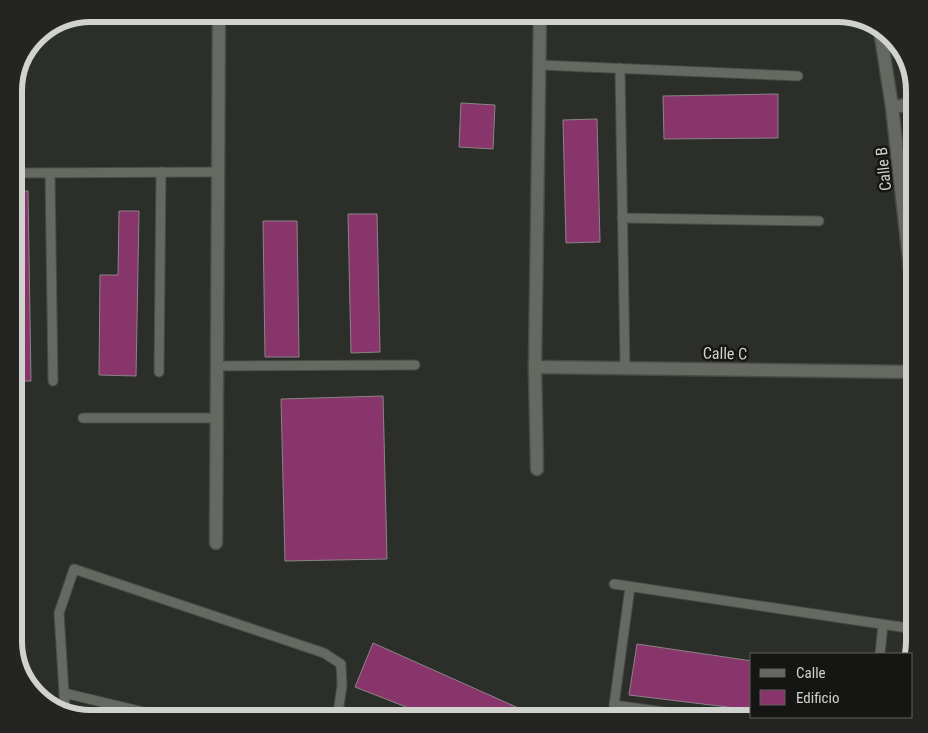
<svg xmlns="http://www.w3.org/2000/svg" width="928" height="733" font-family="'Roboto Condensed',sans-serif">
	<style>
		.building { fill: #87356a; stroke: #8b8488 }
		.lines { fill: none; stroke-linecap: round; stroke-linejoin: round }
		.service-casing { stroke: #494b47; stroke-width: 11 }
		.minor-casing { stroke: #494b47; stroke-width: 15 }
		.service { stroke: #656962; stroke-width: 9 }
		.minor { stroke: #656962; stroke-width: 12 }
		.labels { text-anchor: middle; stroke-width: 5; stroke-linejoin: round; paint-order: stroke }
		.street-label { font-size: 16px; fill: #d0d2ce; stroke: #151614 }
		.rim { fill: none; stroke: #d0d2ce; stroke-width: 6 }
	</style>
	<rect width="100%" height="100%" fill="#2c2f29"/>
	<g class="building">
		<polygon points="778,94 778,138 664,139 663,96"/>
		<polygon points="461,103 495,105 493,149 459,147"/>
		<polygon points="597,119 600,242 566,243 563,120"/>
		<polygon points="14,191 28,191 31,381 14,381"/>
		<polygon points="119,211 139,211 136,376 99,375 100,275 118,275"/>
		<polygon points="348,214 377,214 380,352 351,353"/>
		<polygon points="263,221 297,221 299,357 265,357"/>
		<polygon points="383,396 387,559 285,561 281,399"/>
		<polygon points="373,643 543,719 437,719 355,687"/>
		<polygon points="637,644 752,661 752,710 629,695"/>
	</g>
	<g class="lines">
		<g class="service-casing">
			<g id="service">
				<polyline points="539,65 798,76"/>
				<polyline points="620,68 625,367"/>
				<polyline points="19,173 218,172"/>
				<polyline points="50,173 53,381"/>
				<polyline points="622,218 819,221"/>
				<polyline points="217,366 415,365"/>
				<polyline points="159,372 161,172"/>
				<polyline points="83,418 217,418"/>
				<polyline points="614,584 908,628 914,627"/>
				<polyline points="630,587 614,705 714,719"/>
				<polyline points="880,654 883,625"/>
				<polyline points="64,693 173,719"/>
				<polyline points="65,709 59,613 74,569 324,653 341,664 342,686 337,719"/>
			</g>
		</g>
		<g class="minor-casing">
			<g id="minor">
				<polyline points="880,30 892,107 914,304"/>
				<polyline points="892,107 914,104"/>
				<polyline points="535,367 914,372"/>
				<polyline points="537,469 535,367 540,14"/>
				<polyline points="216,543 219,14"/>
			</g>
		</g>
		<use href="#service" class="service"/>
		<use href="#minor" class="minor"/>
	</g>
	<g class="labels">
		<g class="street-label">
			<text transform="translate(883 169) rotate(-96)" y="6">Calle B</text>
			<text transform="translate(725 353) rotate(1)" y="6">Calle C</text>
		</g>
	</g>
	<path d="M0 0H928V733H0ZM91 22H837A69 69 0 0 1 906 91V641A69 69 0 0 1 837 710H91A69 69 0 0 1 22 641V91A69 69 0 0 1 91 22Z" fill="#242523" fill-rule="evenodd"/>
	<path class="rim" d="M91 22H837A69 69 0 0 1 906 91V641A69 69 0 0 1 837 710H91A69 69 0 0 1 22 641V91A69 69 0 0 1 91 22Z"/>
	<rect x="750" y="653" width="162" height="65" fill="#151614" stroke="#60615e"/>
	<rect x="760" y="669" width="25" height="8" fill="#656962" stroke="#60615e"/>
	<text x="796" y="678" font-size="15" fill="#d0d2ce">Calle</text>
	<rect x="760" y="690" width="25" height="15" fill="#87356a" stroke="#60615e"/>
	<text x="796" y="703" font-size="15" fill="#d0d2ce">Edificio</text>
</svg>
